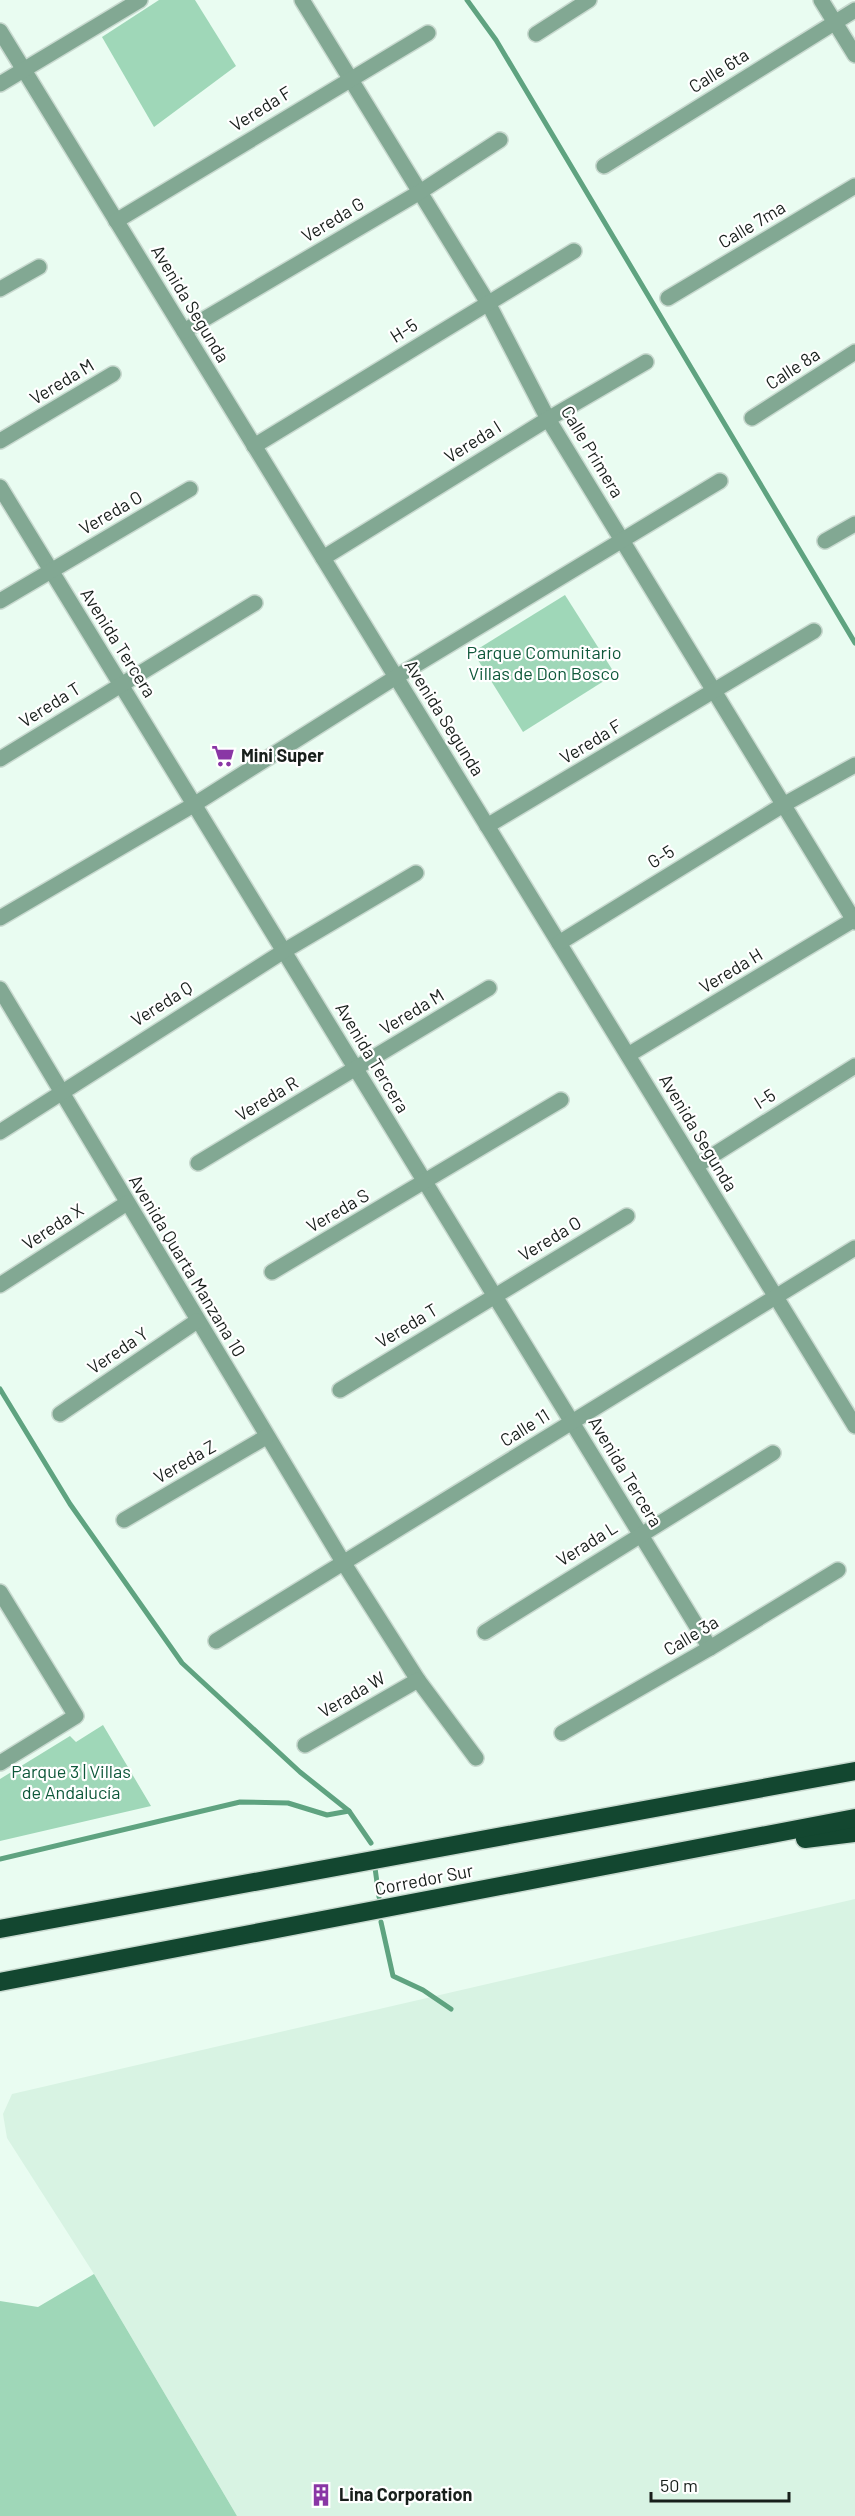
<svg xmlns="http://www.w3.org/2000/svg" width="855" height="2516" font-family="Barlow,sans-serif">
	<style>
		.built { fill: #d8f3e3 }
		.green { fill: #9fd7b8 }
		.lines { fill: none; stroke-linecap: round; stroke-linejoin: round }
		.stream { stroke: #5fa380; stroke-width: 5 }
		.minor-casing { stroke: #c8d9cf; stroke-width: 18 }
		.highway-casing { stroke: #c8d9cf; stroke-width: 21 }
		.minor { stroke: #82a893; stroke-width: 15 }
		.highway { stroke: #134730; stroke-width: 18 }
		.labels { text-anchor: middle; stroke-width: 4.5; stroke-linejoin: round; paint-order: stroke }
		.street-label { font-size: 18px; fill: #181f1b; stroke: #fff }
		.park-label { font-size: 18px; fill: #0e583a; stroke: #fff }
		.poi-label { font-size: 18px; font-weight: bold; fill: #181f1b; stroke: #fff; text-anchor: start }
	</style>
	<rect width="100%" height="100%" fill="#e9fcf1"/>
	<polygon class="built" points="855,1899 855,2516 237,2516 94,2274 7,2138 3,2114 12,2094"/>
	<g class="green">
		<polygon points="159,0 195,0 236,66 154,127 102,37"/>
		<polygon points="565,595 615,674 523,732 473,652"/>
		<polygon points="103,1725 151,1806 0,1841 0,1779 70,1736 76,1742"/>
		<polygon points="94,2274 237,2516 0,2516 0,2301 38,2307"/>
	</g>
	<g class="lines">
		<g class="stream">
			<polyline points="467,0 496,40 855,643"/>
			<polyline points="0,1389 70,1504 182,1663 300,1772 349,1811 371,1843"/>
			<polyline points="0,1859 240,1802 288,1803 327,1815 349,1811"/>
			<polyline points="375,1868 379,1897"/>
			<polyline points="381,1922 393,1976 423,1990 451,2009"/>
		</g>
		<g class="minor-casing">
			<g id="minor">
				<polyline points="302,0 488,303 548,419 855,922"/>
				<polyline points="821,0 855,55"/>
				<polyline points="0,31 855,1426"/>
				<polyline points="536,34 589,0"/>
				<polyline points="0,84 140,0"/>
				<polyline points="604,166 855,10"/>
				<polyline points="116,221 428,33"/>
				<polyline points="0,289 39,267"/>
				<polyline points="668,298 855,186"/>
				<polyline points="184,331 420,192 500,140"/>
				<polyline points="752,418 855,352"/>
				<polyline points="0,441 113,374"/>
				<polyline points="254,446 574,251"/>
				<polyline points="0,487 710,1648"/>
				<polyline points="825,541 855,524"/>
				<polyline points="323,558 548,419 646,362"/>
				<polyline points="0,601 190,489"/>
				<polyline points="0,759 255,603"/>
				<polyline points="487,826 814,631"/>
				<polyline points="0,918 195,804 396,677 720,481"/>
				<polyline points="559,943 783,805 855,765"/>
				<polyline points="0,989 343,1562 418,1680 476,1758"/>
				<polyline points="628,1055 855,919"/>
				<polyline points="0,1132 284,951 416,873"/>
				<polyline points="198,1163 489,988"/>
				<polyline points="696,1166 855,1066"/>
				<polyline points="272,1272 561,1100"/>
				<polyline points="0,1285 127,1203"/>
				<polyline points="340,1390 627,1216"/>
				<polyline points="60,1414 197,1321"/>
				<polyline points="124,1520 266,1437"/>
				<polyline points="0,1592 76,1716 0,1763"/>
				<polyline points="485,1632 773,1453"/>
				<polyline points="216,1641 855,1248"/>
				<polyline points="562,1733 710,1648 838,1570"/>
				<polyline points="305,1745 418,1680"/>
			</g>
		</g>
		<g class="highway-casing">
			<g id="highway">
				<polyline points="805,1839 855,1833"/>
				<polyline points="0,1929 855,1771"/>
				<polyline points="0,1982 855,1818"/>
			</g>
		</g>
		<use href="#minor" class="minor"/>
		<use href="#highway" class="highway"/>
	</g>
	<defs>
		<g id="supermarket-bare" transform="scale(1.8)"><path d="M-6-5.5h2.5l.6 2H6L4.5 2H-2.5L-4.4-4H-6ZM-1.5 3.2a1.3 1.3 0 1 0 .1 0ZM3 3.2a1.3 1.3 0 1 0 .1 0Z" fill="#8936a5" stroke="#fff" stroke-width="2.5" paint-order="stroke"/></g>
		<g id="building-bare" transform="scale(1.8)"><path d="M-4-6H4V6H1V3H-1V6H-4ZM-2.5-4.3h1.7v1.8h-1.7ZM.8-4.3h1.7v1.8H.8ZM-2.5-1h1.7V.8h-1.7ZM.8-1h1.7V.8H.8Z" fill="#8936a5" stroke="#fff" stroke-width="2.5" paint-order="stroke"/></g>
	</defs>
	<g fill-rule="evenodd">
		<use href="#supermarket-bare" x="223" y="756"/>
		<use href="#building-bare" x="321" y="2495"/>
	</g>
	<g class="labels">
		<g class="street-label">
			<text transform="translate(719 71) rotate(-32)" y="6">Calle 6ta</text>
			<text transform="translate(261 109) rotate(-32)" y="6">Vereda F</text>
			<text transform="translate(333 220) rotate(-31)" y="6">Vereda G</text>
			<text transform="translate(752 225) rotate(-31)" y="6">Calle 7ma</text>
			<text transform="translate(190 304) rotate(59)" y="6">Avenida Segunda</text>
			<text transform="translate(404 331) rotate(-32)" y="6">H-5</text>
			<text transform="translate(793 369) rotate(-33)" y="6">Calle 8a</text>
			<text transform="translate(62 382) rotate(-31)" y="6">Vereda M</text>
			<text transform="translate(473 442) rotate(-32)" y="6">Vereda I</text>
			<text transform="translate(592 452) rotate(59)" y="6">Calle Primera</text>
			<text transform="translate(111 513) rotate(-30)" y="6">Vereda O</text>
			<text transform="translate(118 643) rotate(58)" y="6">Avenida Tercera</text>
			<text transform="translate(50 705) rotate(-32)" y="6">Vereda T</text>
			<text transform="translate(444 718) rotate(58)" y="6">Avenida Segunda</text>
			<text transform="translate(591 742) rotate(-31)" y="6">Vereda F</text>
			<text transform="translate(661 857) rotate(-32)" y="6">G-5</text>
			<text transform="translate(731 971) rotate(-31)" y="6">Vereda H</text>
			<text transform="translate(162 1004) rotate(-32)" y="6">Vereda Q</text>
			<text transform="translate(412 1012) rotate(-31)" y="6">Vereda M</text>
			<text transform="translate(372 1058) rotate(59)" y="6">Avenida Tercera</text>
			<text transform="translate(267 1099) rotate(-31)" y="6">Vereda R</text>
			<text transform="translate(765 1099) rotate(-32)" y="6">I-5</text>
			<text transform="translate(698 1133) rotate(59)" y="6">Avenida Segunda</text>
			<text transform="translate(338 1211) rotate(-30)" y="6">Vereda S</text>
			<text transform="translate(53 1227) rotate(-33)" y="6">Vereda X</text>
			<text transform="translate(550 1239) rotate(-31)" y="6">Vereda O</text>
			<text transform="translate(187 1266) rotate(59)" y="6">Avenida Quarta Manzana 10</text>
			<text transform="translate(407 1326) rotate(-31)" y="6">Vereda T</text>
			<text transform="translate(118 1351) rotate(-34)" y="6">Vereda Y</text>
			<text transform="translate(525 1428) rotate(-32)" y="6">Calle 11</text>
			<text transform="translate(185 1462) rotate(-30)" y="6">Vereda Z</text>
			<text transform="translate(625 1472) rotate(59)" y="6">Avenida Tercera</text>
			<text transform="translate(587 1544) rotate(-32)" y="6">Verada L</text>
			<text transform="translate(691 1636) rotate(-31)" y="6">Calle 3a</text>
			<text transform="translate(352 1695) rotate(-30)" y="6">Verada W</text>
			<text transform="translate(424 1880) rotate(-11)" y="6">Corredor Sur</text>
		</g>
		<g class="park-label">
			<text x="544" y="659">Parque Comunitario<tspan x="544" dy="21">Villas de Don Bosco</tspan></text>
			<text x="71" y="1778">Parque 3 | Villas<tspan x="71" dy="21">de Andalucía</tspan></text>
		</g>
		<g class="poi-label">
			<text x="241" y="762">Mini Super</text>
			<text x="339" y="2501">Lina Corporation</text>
		</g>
	</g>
	<path d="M651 2492v9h138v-9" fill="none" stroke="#181f1b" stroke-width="3"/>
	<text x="660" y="2492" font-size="18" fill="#181f1b" stroke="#ffffff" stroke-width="4.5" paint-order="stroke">50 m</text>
</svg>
